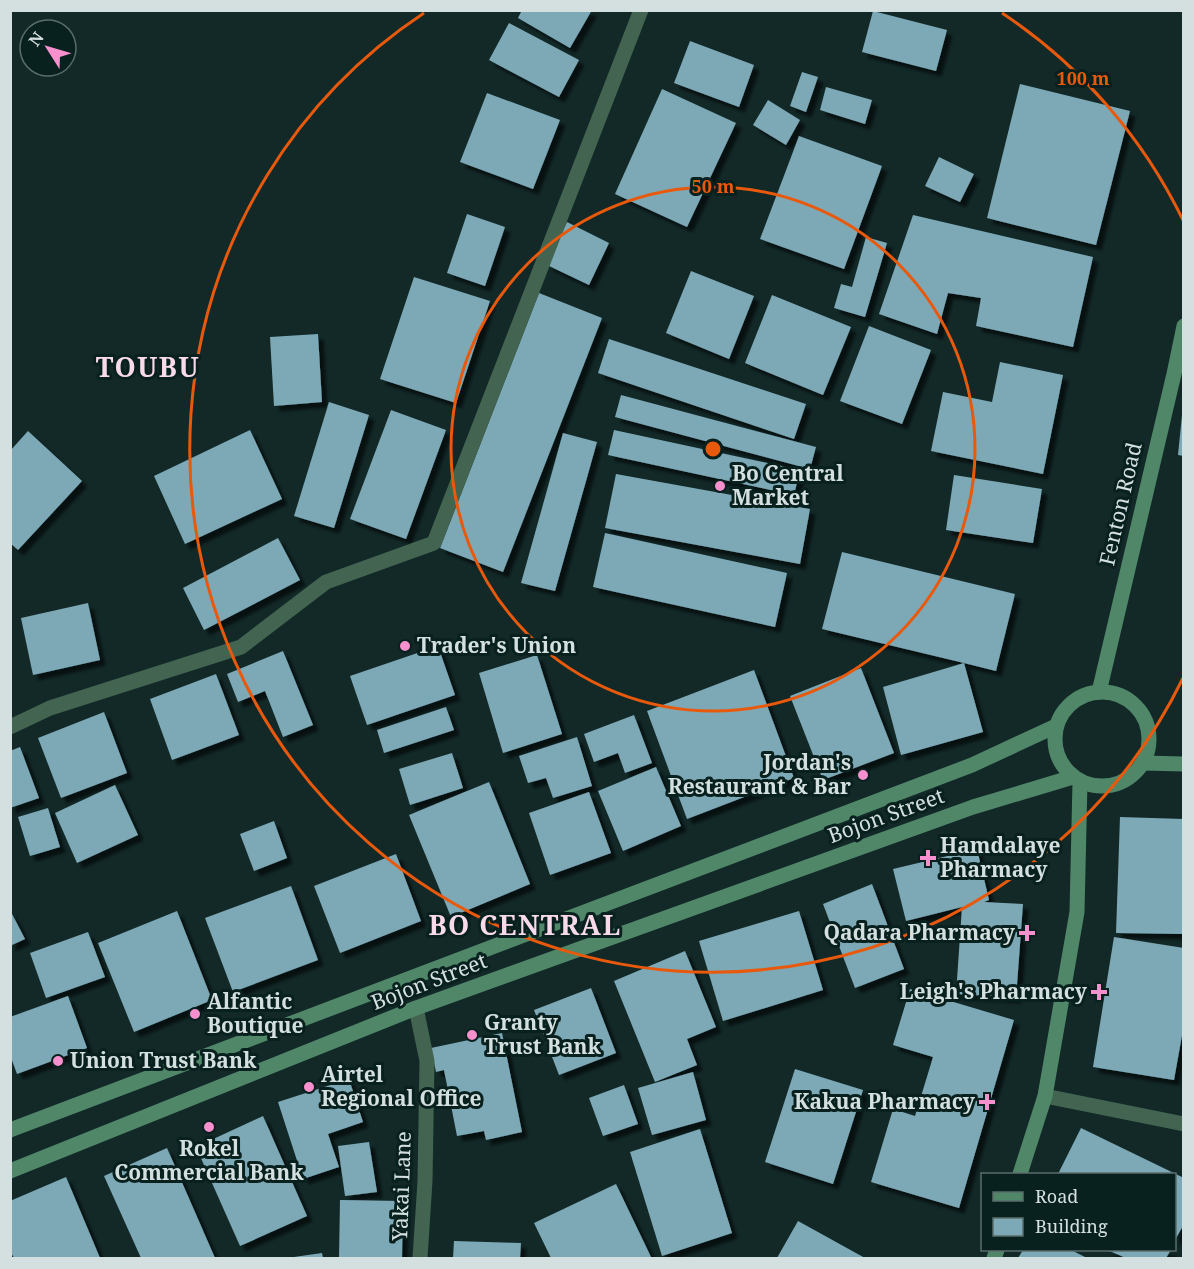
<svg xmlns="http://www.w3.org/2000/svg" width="1194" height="1269" font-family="'Noto Serif',serif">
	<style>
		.building { fill: #7da9b7; filter: url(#shadow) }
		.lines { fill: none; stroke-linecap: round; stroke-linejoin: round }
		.lane { stroke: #426451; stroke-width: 15 }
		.street { stroke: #426451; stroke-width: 15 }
		.secondary { stroke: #508769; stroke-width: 15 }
		.ring { fill: none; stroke: #e8590c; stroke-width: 3 }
		.poi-dot { fill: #f790cd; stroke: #08201e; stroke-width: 2 }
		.labels { text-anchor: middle; stroke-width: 6; stroke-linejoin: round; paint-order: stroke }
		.poi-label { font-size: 21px; font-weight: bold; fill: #d3e0df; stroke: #08201e; text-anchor: start }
		.street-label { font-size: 21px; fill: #d3e0df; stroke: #08201e }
		.district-label { font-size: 27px; font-weight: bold; letter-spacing: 1.5px; fill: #f8daea; stroke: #08201e }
		.centre { fill: #e8590c; stroke: #08201e; stroke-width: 3 }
		.ring-label { font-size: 18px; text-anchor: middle; font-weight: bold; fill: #e8590c; stroke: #08201e; stroke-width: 6; stroke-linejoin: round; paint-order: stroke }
	</style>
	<defs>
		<filter id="shadow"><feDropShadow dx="5.5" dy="5.5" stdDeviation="1.5" flood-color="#0009"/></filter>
	</defs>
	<rect width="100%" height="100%" fill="#122928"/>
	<g class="building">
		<polygon points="522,10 592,10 570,48 518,18"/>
		<polygon points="873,11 947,30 936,71 862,52"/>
		<polygon points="509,23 579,60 559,97 489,60"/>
		<polygon points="690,41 754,65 739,107 674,83"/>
		<polygon points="802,72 818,77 806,112 790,106"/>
		<polygon points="1020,84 1130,111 1096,245 987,218"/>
		<polygon points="826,87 872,100 865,124 820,110"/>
		<polygon points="662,89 736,123 687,227 615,194"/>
		<polygon points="487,93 560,120 533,189 460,162"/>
		<polygon points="768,100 800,120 786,145 753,125"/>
		<polygon points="799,136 882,166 844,269 760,239"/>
		<polygon points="939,157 974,174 960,202 925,186"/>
		<polygon points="467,214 505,227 485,286 447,273"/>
		<polygon points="913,215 1093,257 1073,347 976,326 981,298 948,293 937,334 879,314"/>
		<polygon points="567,222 609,243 589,285 547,265"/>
		<polygon points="866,237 887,243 865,317 834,308 841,284 852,287"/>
		<polygon points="691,271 754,296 729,359 666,333"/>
		<polygon points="414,277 490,301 456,403 380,379"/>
		<polygon points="539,293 602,318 503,572 440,548"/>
		<polygon points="772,295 851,327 823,395 745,363"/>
		<polygon points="869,326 931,350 902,424 840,401"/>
		<polygon points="318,334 322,402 274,406 270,337"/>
		<polygon points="609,339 806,404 794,439 598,373"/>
		<polygon points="1000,362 1063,375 1043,474 931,451 943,392 992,402"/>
		<polygon points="621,395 816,447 810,469 615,417"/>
		<polygon points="329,402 369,415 334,528 294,516"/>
		<polygon points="391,410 446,430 406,539 350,519"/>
		<polygon points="1182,415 1184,415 1184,456 1178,455"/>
		<polygon points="250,430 282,499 185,544 154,476"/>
		<polygon points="614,430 800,470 794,495 608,455"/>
		<polygon points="28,431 82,481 18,550 10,543 10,451"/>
		<polygon points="563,433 597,442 555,591 521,583"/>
		<polygon points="616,474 810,509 800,564 605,528"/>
		<polygon points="954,475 1042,489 1033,543 946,530"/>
		<polygon points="605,533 787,573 775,627 593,587"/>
		<polygon points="278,538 300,580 204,630 183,588"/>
		<polygon points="842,552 1015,594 996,671 964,663 983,732 901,755 883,687 964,663 822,629"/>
		<polygon points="88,603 100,660 33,675 21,618"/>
		<polygon points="438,646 455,695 367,725 350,676"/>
		<polygon points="283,651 313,725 283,737 265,691 238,702 227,674"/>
		<polygon points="537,655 562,734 503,753 479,673"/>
		<polygon points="861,668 894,753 823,780 790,696"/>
		<polygon points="754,670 794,778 687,819 647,711"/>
		<polygon points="216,674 239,735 172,760 150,699"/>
		<polygon points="446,707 454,730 384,753 377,730"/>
		<polygon points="104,712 127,773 61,798 38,738"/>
		<polygon points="634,715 652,763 625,773 618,753 594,762 584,734"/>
		<polygon points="577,737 592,786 553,798 546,778 528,783 519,756"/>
		<polygon points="20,747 39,798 10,808 10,751"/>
		<polygon points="452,753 463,788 410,805 399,769"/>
		<polygon points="656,767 681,826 623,851 598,791"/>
		<polygon points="489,782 530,884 451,917 409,815"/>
		<polygon points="115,785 138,835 77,863 55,813"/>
		<polygon points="589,792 611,853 550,875 529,813"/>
		<polygon points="48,808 60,847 30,856 18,817"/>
		<polygon points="1120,817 1184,819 1184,934 1116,933"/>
		<polygon points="274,821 287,858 254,871 240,834"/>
		<polygon points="977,849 989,900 984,902 1023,904 1016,998 956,994 962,907 906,921 893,869"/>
		<polygon points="396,854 421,921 340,953 314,886"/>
		<polygon points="872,884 904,969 855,988 823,904"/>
		<polygon points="291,886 318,960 233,992 205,918"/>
		<polygon points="10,910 25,939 10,946"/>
		<polygon points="177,911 212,1000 134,1032 98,943"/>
		<polygon points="799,911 823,990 723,1021 699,941"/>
		<polygon points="88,932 105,977 46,998 30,953"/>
		<polygon points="1114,937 1184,948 1184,1024 1174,1080 1093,1067"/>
		<polygon points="685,951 716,1027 687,1039 697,1065 655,1082 614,981"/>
		<polygon points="591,988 616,1053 559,1075 534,1010"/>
		<polygon points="910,989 1014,1020 959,1208 871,1182 893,1109 915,1116 933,1057 893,1045"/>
		<polygon points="68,996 87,1048 17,1074 10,1055 10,1017"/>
		<polygon points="502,1033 522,1132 486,1140 484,1131 457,1136 444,1070 436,1072 431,1048"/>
		<polygon points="795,1069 863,1090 833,1184 765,1162"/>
		<polygon points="693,1072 706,1120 652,1135 638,1088"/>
		<polygon points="349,1079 363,1122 328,1134 339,1167 303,1179 278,1102"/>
		<polygon points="624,1085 638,1124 603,1136 589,1098"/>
		<polygon points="263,1116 307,1216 240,1246 196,1147"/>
		<polygon points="1081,1128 1184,1178 1184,1224 1174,1242 1174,1174 1058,1174"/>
		<polygon points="700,1129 732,1233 662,1256 630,1152"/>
		<polygon points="369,1142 377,1192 345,1196 338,1146"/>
		<polygon points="167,1148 215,1258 141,1258 104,1176"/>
		<polygon points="66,1177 100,1258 14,1258 10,1251 10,1201"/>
		<polygon points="616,1184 651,1257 551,1258 534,1223"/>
		<polygon points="340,1200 403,1201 402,1258 339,1258"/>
		<polygon points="798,1221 865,1258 777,1258"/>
		<polygon points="454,1241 521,1243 520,1258 453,1258"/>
		<polygon points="1023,1250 1071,1250 1087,1258 1018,1258"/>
		<polygon points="1107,1250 1171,1250 1166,1258 1126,1258"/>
		<polygon points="322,1253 323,1258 294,1258 294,1257"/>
	</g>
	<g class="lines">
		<polyline class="lane" points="10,727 50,708 241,647 326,582 434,543 641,10"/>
		<g class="street">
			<polyline points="416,1008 427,1061 425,1181 420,1258"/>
			<polyline points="1045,1096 1184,1124"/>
		</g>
		<g class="secondary">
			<circle cx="1102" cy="739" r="47"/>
			<polyline points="1099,692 1174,374 1184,326"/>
			<polyline points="1143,763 1184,764"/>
			<polyline points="10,1130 972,765 1056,726"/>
			<polyline points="10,1171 416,1008 973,807 1073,777"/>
			<polyline points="1020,1174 1045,1096 1077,912 1080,782"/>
			<polyline points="994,1258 997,1250"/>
		</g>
	</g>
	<g class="ring">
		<circle cx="713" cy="449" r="262"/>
		<path d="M1183 678A523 523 0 1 1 424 13M1002 13A523 523 0 0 1 1183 220"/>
	</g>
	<g class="poi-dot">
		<circle cx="720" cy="486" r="6"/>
		<circle cx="405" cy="646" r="6"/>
		<circle cx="863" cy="775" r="6"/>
		<path d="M925 849h6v6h6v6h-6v6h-6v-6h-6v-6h6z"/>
		<path d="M1024 924h6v6h6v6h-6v6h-6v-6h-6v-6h6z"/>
		<path d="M1096 983h6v6h6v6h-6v6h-6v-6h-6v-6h6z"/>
		<circle cx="195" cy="1014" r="6"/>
		<circle cx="472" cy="1035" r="6"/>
		<circle cx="58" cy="1061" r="6"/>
		<circle cx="309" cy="1087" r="6"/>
		<path d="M984 1093h6v6h6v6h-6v6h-6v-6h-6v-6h6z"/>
		<circle cx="209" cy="1127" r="6"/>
	</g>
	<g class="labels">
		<g class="poi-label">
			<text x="732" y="481">Bo Central<tspan x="732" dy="24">Market</tspan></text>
			<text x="417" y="653">Trader's Union</text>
			<text x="851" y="770" text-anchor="end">Jordan's<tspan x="851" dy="24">Restaurant &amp; Bar</tspan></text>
			<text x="940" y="853">Hamdalaye<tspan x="940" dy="24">Pharmacy</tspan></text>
			<text x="1015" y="940" text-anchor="end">Qadara Pharmacy</text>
			<text x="1087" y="999" text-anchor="end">Leigh's Pharmacy</text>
			<text x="207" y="1009">Alfantic<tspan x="207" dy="24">Boutique</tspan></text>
			<text x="484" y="1030">Granty<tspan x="484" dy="24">Trust Bank</tspan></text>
			<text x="70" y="1068">Union Trust Bank</text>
			<text x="321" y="1082">Airtel<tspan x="321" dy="24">Regional Office</tspan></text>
			<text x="975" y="1109" text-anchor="end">Kakua Pharmacy</text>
			<text x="209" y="1156" text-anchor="middle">Rokel<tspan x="209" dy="24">Commercial Bank</tspan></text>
		</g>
		<g class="street-label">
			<text transform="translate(1121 504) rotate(-77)" y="7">Fenton Road</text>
			<text transform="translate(886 816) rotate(-20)" y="7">Bojon Street</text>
			<text transform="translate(429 982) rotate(-21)" y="7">Bojon Street</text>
			<text transform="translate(402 1186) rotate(-88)" y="7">Yakai Lane</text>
		</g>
		<g class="district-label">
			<text x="148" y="377">TOUBU</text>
			<text x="525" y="935">BO CENTRAL</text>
		</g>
	</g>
	<circle cx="713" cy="449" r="9" class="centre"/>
	<g class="ring-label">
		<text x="1083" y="85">100 m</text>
		<text x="713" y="193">50 m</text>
	</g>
	<rect width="1194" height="1269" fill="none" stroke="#d3e0df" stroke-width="24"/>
	<rect x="981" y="1173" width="195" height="78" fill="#08201e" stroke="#596d6b" stroke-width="1.5"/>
	<rect x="993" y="1192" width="30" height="9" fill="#508769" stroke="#596d6b" stroke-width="1.5"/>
	<text x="1035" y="1203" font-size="18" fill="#d3e0df">Road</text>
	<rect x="993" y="1218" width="30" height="18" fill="#7da9b7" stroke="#596d6b" stroke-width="1.5"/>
	<text x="1035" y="1233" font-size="18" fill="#d3e0df">Building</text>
	<g transform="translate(48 48) rotate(307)"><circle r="28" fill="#08201e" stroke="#596d6b" stroke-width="1.5"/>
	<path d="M0-4.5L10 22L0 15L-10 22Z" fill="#f790cd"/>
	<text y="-9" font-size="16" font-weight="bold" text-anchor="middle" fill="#d3e0df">N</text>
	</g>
</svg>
